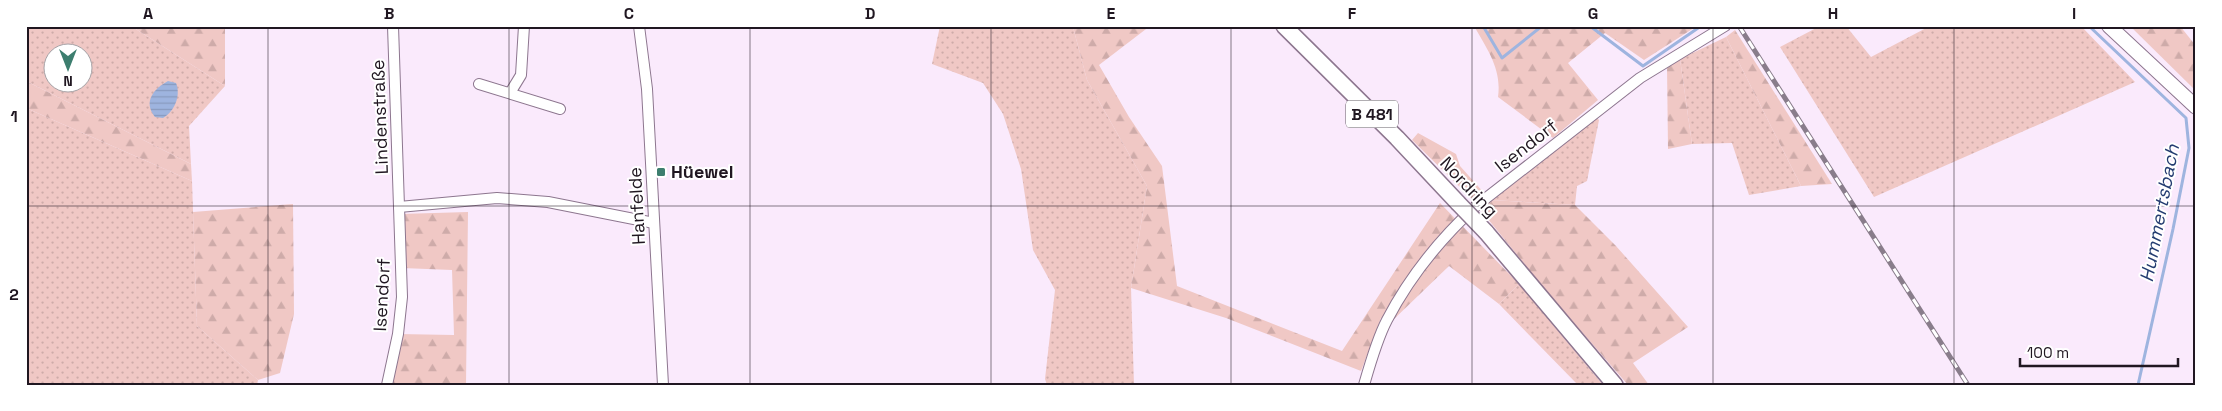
<svg xmlns="http://www.w3.org/2000/svg" width="2222" height="411" font-family="'Space Grotesk',sans-serif">
	<style>
		.grass { fill: url(#grass-dots); fill-rule: evenodd }
		.forest { fill: url(#forest-firs) }
		.water { fill: url(#water-rules) }
		.lines { fill: none; stroke-linecap: round; stroke-linejoin: round }
		.stream { stroke: #9eb4df; stroke-width: 3 }
		.street-casing { stroke: #8d768f; stroke-width: 12 }
		.secondary-casing { stroke: #8d768f; stroke-width: 16 }
		.primary-casing { stroke: #8d768f; stroke-width: 18 }
		.street { stroke: #fff; stroke-width: 10 }
		.secondary { stroke: #fff; stroke-width: 14 }
		.primary { stroke: #fff; stroke-width: 15 }
		.rail-casing { stroke: #897d8b; stroke-width: 5 }
		.rail { stroke: #fff; stroke-width: 3; stroke-dasharray: 9; stroke-linecap: butt }
		.primary-bridge-casing { stroke: #8d768f; stroke-width: 18; stroke-linecap: butt }
		.primary-bridge { stroke: #fff; stroke-width: 15 }
		.grid { fill: none; stroke: #201721; stroke-width: 1; stroke-opacity: 0.55 }
		.poi-dot { fill: #3d7e6f; stroke: #fff; stroke-width: 2 }
		.labels { text-anchor: middle; stroke-width: 4; stroke-linejoin: round; paint-order: stroke }
		.shield { fill: #fff; stroke: #635d64; stroke-width: 1 }
		.shield-label { font-size: 16px; font-weight: bold; fill: #201721 }
		.street-label { font-size: 18px; fill: #201721; stroke: #fff }
		.poi-label { font-size: 18px; font-weight: bold; fill: #201721; stroke: #fff; text-anchor: start }
		.water-label { font-size: 19px; font-style: italic; fill: #243c71; stroke: #fff }
		.neatline { fill: none; stroke: #201721; stroke-width: 2 }
		.grid-label { font-size: 16px; text-anchor: middle; font-weight: bold; fill: #201721 }
	</style>
	<defs>
		<pattern id="grass-dots" width="8" height="8" patternUnits="userSpaceOnUse" patternTransform="scale(1.25)"><rect width="8" height="8" fill="#f0c8c5"/><path d="M2 2h.1M6 6h.1" fill="none" stroke="#ceaba9" stroke-width="1.8" stroke-linecap="round"/></pattern>
		<pattern id="forest-firs" width="22" height="20" patternUnits="userSpaceOnUse" patternTransform="scale(1.25)"><rect width="22" height="20" fill="#f0c8c5"/><path d="M5 1l3.5 6h-7zM16 11l3.5 6h-7z" fill="#ceaba9"/></pattern>
		<pattern id="water-rules" width="6" height="5" patternUnits="userSpaceOnUse" patternTransform="scale(1.25)"><rect width="6" height="5" fill="#9eb4df"/><path d="M0 2.5h6" fill="none" stroke="#889abf"/></pattern>
	</defs>
	<rect width="100%" height="100%" fill="#faeafc"/>
	<g class="grass">
		<path d="M26,26H131L225,86L189,126L191,164L26,81ZM52,52H82V82H52Z"/>
		<polygon points="940,26 1075,26 1073,27 1087,80 1147,186 1131,288 1134,385 1047,385 1045,379 1055,290 1033,250 1021,169 1003,114 983,83 932,64"/>
		<polygon points="1820,26 1846,26 1871,57 1930,26 2081,26 2135,82 1874,197 1780,47"/>
		<polygon points="1726,37 1801,186 1749,195 1732,143 1692,144 1680,59"/>
		<polygon points="26,108 192,181 197,326 258,380 257,385 26,385"/>
		<polygon points="1597,118 1599,120 1587,181 1577,186 1575,205 1491,200"/>
		<polygon points="1519,284 1603,385 1578,385 1499,304"/>
	</g>
	<g class="forest">
		<polygon points="131,26 225,26 225,86"/>
		<polygon points="1075,26 1150,26 1099,65 1129,117 1162,166 1177,286 1342,351 1440,203 1519,284 1499,304 1449,266 1392,321 1381,318 1361,371 1226,318 1131,288 1147,186 1087,80 1073,27"/>
		<path d="M1474,26H1697L1644,60L1605,33L1568,63L1598,100L1553,138L1498,97C1502,69 1487,49 1474,26Z"/>
		<polygon points="2130,26 2180,26 2196,46 2196,91"/>
		<polygon points="1735,30 1832,184 1801,186 1726,37"/>
		<polygon points="1680,59 1692,144 1668,149 1667,66"/>
		<polygon points="26,81 191,164 192,181 26,108"/>
		<polygon points="1418,133 1456,154 1460,166 1485,194 1476,203 1412,140"/>
		<polygon points="1491,200 1575,205 1616,246 1688,327 1633,363 1649,385 1628,385 1548,293 1479,208"/>
		<polygon points="293,204 294,314 280,373 258,380 197,326 193,212"/>
		<polygon points="468,212 466,385 387,385 398,334 454,335 452,270 402,268 400,214"/>
	</g>
	<path class="water" d="M168,81L176,83C181,95 175,111 163,118L155,117C142,101 155,88 168,81Z"/>
	<g class="lines">
		<g class="stream">
			<polyline points="1483,26 1502,58 1542,26"/>
			<polyline points="1590,26 1643,66 1701,26"/>
			<polyline points="2089,26 2186,118 2189,148 2173,229 2138,385"/>
		</g>
		<g class="street-casing">
			<g id="street">
				<polyline points="639,26 647,89 663,385"/>
				<polyline points="479,84 560,109"/>
				<polyline points="510,93 521,75 524,26"/>
				<polyline points="399,207 497,198 548,202 654,223"/>
				<polyline points="387,385 398,334 402,297 393,26"/>
				<path d="M1364,385C1370,364 1377,339 1387,320C1410,276 1440,239 1476,206L1640,78L1725,26"/>
			</g>
		</g>
		<g class="secondary-casing">
			<polyline id="secondary" points="2109,26 2196,107"/>
		</g>
		<g class="primary-casing">
			<g id="primary">
				<polyline points="1284,26 1397,138 1458,203"/>
				<polyline points="1486,232 1615,385"/>
			</g>
		</g>
		<use href="#street" class="street"/>
		<use href="#secondary" class="secondary"/>
		<use href="#primary" class="primary"/>
		<g class="rail-casing">
			<polyline id="rail" points="1739,26 1968,385"/>
		</g>
		<use href="#rail" class="rail"/>
		<g class="primary-bridge-casing">
			<polyline id="primary-bridge" points="1458,203 1486,232"/>
		</g>
		<use href="#primary-bridge" class="primary-bridge"/>
	</g>
	<path class="grid" d="M268,26V385M509,26V385M750,26V385M991,26V385M1231,26V385M1472,26V385M1713,26V385M1954,26V385M26,206H2196"/>
	<rect class="poi-dot" x="656" y="167" width="10" height="10" rx="2.5"/>
	<g class="labels">
		<rect class="shield" x="1346" y="100.5" width="52" height="27" rx="4"/>
		<g class="shield-label">
			<text x="1372" y="120">B 481</text>
		</g>
		<g class="street-label">
			<text transform="translate(380 117) rotate(-92)" y="6">Lindenstraße</text>
			<text transform="translate(1526 146) rotate(-38)" y="6">Isendorf</text>
			<text transform="translate(1469 187) rotate(47)" y="6">Nordring</text>
			<text transform="translate(637 206) rotate(-93)" y="6">Hanfelde</text>
			<text transform="translate(382 295) rotate(-87)" y="6">Isendorf</text>
		</g>
		<g class="poi-label">
			<text x="671" y="178">Hüewel</text>
		</g>
		<g class="water-label">
			<text transform="translate(2159 213) rotate(-79)" y="7">Hummertsbach</text>
		</g>
	</g>
	<rect width="2222" height="411" fill="none" stroke="#ffffff" stroke-width="55"/>
	<g transform="translate(68 68) rotate(180)"><circle r="24" fill="#ffffff" stroke="#a6a2a6"/>
	<path d="M0-4L9 19L0 12L-9 19Z" fill="#3d7e6f"/>
	<text y="-8" font-size="14" font-weight="bold" text-anchor="middle" fill="#201721">N</text>
	</g>
	<path d="M2020 358v8h158v-8" fill="none" stroke="#201721" stroke-width="2.5"/>
	<text x="2027" y="358" font-size="15" fill="#201721" stroke="#ffffff" stroke-width="4" paint-order="stroke">100 m</text>
	<rect x="28" y="28" width="2166" height="356" class="neatline"/>
	<g class="grid-label">
		<text x="148" y="19">A</text>
		<text x="389" y="19">B</text>
		<text x="629" y="19">C</text>
		<text x="870" y="19">D</text>
		<text x="1111" y="19">E</text>
		<text x="1352" y="19">F</text>
		<text x="1593" y="19">G</text>
		<text x="1833" y="19">H</text>
		<text x="2074" y="19">I</text>
		<text x="14" y="122">1</text>
		<text x="14" y="300">2</text>
	</g>
</svg>
